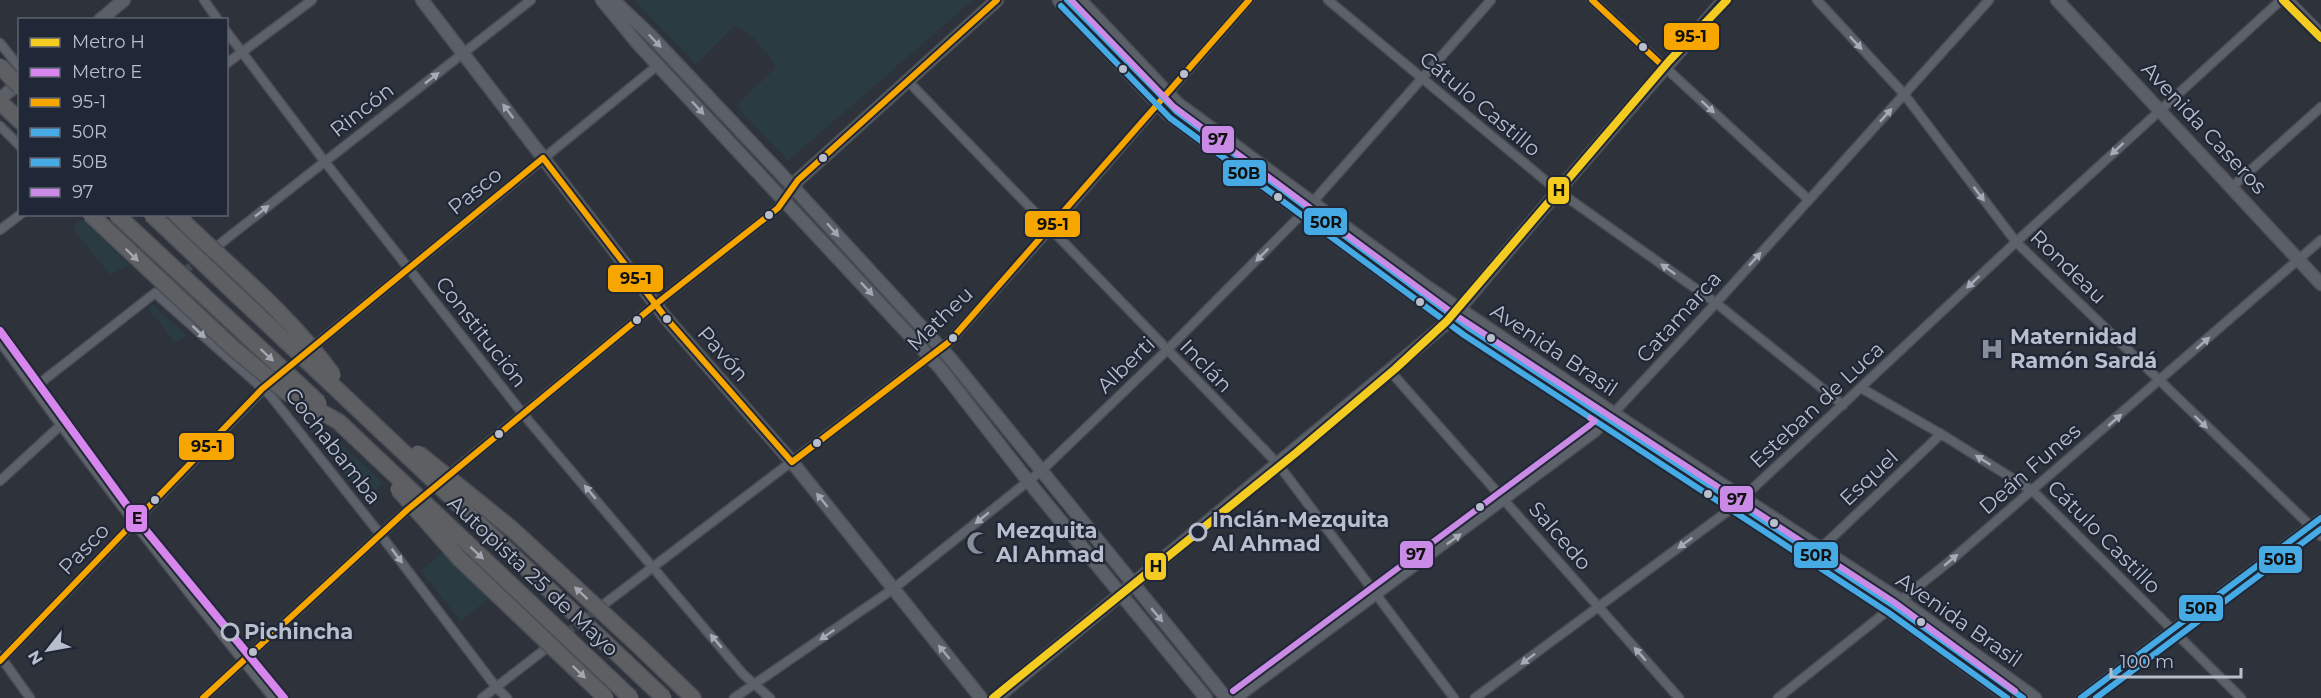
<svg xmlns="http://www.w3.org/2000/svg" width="2321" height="698" font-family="Montserrat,sans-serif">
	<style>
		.green { fill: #2a3c41 }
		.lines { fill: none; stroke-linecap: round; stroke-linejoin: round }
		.street-tunnel { stroke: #424751; stroke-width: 8; stroke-dasharray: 8 4; stroke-linecap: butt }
		.street-casing { stroke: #4b4e55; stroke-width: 11 }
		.secondary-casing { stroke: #4b4e55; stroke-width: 15 }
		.primary-casing { stroke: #4b4f58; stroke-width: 15 }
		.highway-casing { stroke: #4a4e57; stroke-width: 18 }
		.street { stroke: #5d6169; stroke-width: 8 }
		.secondary { stroke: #5b5f67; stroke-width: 12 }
		.primary { stroke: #5f636a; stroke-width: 12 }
		.highway { stroke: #5d5f62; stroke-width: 15 }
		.highway-bridge-casing { stroke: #4a4e57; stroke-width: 18; stroke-linecap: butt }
		.highway-bridge { stroke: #5d5f62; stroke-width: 15 }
		.bus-1-casing { stroke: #202736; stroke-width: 10 }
		.bus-2-casing { stroke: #202736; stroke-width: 10 }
		.bus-3-casing { stroke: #202736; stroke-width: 10 }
		.bus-4-casing { stroke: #202736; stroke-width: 10 }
		.bus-1 { stroke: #f7a600; stroke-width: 6 }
		.bus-2 { stroke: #46abe5; stroke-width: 6 }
		.bus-3 { stroke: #46abe5; stroke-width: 6 }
		.bus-4 { stroke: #ca8be6; stroke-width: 6 }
		.metro-1-casing { stroke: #202736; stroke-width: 12 }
		.metro-2-casing { stroke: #202736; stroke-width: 12 }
		.metro-1 { stroke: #f4cc21; stroke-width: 8 }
		.metro-2 { stroke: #d686ed; stroke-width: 8 }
		.oneway { fill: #a1a6b2 }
		.oneway2 { fill: #a6abb7 }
		.oneway3 { fill: #a1a6b1 }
		.bus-dot { fill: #b8becb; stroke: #202736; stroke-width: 2 }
		.stop-dot { fill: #202736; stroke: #b8becb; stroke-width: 3 }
		.labels { text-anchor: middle; stroke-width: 4.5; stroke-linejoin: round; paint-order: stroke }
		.street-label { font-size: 21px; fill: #b8becb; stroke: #202736 }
		.poi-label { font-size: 21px; font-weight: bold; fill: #b8becb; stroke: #202736; text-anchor: start }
		.stop-label { font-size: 21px; font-weight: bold; fill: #b8becb; stroke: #202736; text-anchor: start }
		.line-badge { stroke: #202736; stroke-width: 2 }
		.pale-badge-label { font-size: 16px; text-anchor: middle; font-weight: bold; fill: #111 }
	</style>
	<rect width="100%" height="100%" fill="#2d323b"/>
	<g class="green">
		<path d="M634,0H973L788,161L736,106L776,67C768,57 762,45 751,36C746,32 741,31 735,26L696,64Z"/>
		<polygon points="82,219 129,265 110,275 72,227"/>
		<polygon points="153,305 186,335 175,343 148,308"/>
		<polygon points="280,390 384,483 365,499"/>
		<polygon points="446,549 490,597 461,621 421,571"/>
	</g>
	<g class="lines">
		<g class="street-tunnel">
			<polyline points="165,285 200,259"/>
			<polyline points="269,383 303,355"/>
			<polyline points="548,647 600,607"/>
		</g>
		<g class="street-casing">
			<g id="street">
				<polyline points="204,0 218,20"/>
				<polyline points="1328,0 1558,191 1716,303 1843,405"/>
				<polyline points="1592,0 1808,199"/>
				<polyline points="1817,0 1904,94 2016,242 2321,536"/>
				<polyline points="2289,0 2321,33"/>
				<polyline points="226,31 325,162 523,414 743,674 770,698"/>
				<polyline points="0,43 20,68"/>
				<polyline points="226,64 312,0"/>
				<polyline points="907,80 1278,464 1454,698"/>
				<polyline points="0,126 20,146"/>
				<polyline points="2232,187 2321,107"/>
				<polyline points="0,230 21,214"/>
				<polyline points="216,247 531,0"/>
				<polyline points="315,345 658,65"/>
				<polyline points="1390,371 1679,698"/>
				<polyline points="35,387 155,293 270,395 380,534 496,687 507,698"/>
				<polyline points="1861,388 1941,434 2033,491 2241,698"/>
				<polyline points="451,473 656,304 778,208 784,200"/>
				<polyline points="0,481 62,424"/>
				<polyline points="1821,548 1941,434"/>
				<polyline points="603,605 949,342 1050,229 1249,0"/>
				<polyline points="0,656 30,698"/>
				<polyline points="0,661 266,386"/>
				<polyline points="203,698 407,510"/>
				<polyline points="482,698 548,647"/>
				<polyline points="734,698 893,589 1041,471 1166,351 1303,213 1491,0"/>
				<polyline points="1238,698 1596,432 1716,303 1989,0"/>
				<polyline points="1475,698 1732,508 2016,242 2281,0"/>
				<polyline points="1778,698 1950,561 2321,240"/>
				<polyline points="2081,698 2321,518"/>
			</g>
		</g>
		<g class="secondary-casing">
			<g id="secondary">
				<polyline points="422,0 666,318 792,462 981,698"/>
				<polyline points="602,0 639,45 940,368 1028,481 1206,698"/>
				<polyline points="613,0 650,35 781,174 950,358 1226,698"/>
				<polyline points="1059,0 1168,114 1449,321 1889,610 2010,698"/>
				<polyline points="1080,0 1177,103 1427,287 1629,424 1901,601 2035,698"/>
				<polyline points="2057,0 2321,284"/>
				<polyline points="100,20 124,0"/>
				<polyline points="0,99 20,82"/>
				<polyline points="790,192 798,180 997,0"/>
				<polyline points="996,698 1449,321 1558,191 1724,0"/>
			</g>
		</g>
		<g class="primary-casing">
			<path id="primary" d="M0,338C88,461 180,581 276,698"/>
		</g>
		<g class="highway-casing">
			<g id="highway">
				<polyline points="0,102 20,121"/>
				<polyline points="176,214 190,228"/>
				<polyline points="339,422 358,440"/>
				<polyline points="639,646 693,698"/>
			</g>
		</g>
		<use href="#street" class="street"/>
		<use href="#secondary" class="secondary"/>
		<use href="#primary" class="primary"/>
		<use href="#highway" class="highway"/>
		<g class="highway-bridge-casing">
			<g id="highway-bridge">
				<polyline points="0,66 20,87"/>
				<polyline points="90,214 233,348 286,392 339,422"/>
				<polyline points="116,214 319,403"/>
				<polyline points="151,214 664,698"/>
				<path d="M190,228C240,275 293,320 333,375"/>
				<polyline points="358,440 631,698"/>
				<polyline points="418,453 512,529 639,646"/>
				<polyline points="398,489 460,559 606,698"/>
			</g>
		</g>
		<use href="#highway-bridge" class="highway-bridge"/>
		<g class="bus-1-casing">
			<g id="bus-1">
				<polyline points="1592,0 1664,67 1724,0"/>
				<polyline points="0,661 262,389 543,158 666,318 792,462 949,342 1249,0"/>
				<polyline points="203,698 407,510 656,304 778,208 798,180 997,0"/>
			</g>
		</g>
		<g class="bus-2-casing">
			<g id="bus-2">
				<polyline points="1067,0 1176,111 1469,328 1894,606 2023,698"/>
				<polyline points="2081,698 2321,518"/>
			</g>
		</g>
		<g class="bus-3-casing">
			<g id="bus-3">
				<polyline points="1061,6 1170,118 1464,335 1889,613 2007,698"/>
				<polyline points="2096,698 2321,529"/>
			</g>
		</g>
		<g class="bus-4-casing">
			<g id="bus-4">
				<polyline points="1071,0 1174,107 1454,314 1894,602 2015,691"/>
				<polyline points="1233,691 1590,425 1595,421 1590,418"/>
			</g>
		</g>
		<use href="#bus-1" class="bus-1"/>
		<use href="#bus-2" class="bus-2"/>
		<use href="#bus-3" class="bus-3"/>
		<use href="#bus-4" class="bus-4"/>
		<g class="metro-1-casing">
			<g id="metro-1">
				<polyline points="2283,0 2321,38"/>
				<polyline points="993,698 1297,452 1395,369 1447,321 1669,61 1727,0"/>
			</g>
		</g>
		<g class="metro-2-casing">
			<polyline id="metro-2" points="0,331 139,522 284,698"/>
		</g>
		<use href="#metro-1" class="metro-1"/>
		<use href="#metro-2" class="metro-2"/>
	</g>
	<defs><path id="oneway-solid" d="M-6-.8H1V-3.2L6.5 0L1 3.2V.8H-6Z" transform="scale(1.5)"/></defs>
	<g class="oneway">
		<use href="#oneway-solid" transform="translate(655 41) rotate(46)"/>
		<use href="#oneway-solid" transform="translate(698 108) rotate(47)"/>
		<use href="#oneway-solid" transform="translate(508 111) rotate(-127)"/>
		<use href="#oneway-solid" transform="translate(833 230) rotate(48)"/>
		<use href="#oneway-solid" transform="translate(867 289) rotate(47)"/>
		<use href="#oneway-solid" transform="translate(822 500) rotate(-129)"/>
		<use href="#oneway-solid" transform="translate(1157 615) rotate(50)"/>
		<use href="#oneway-solid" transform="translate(944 652) rotate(-129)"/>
	</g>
	<g class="oneway2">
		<use href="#oneway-solid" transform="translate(1856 43) rotate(47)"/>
		<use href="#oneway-solid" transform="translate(432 78) rotate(-38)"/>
		<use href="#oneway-solid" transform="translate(1708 107) rotate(42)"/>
		<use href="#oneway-solid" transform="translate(1886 115) rotate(-48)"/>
		<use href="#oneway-solid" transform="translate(2117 149) rotate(137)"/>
		<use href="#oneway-solid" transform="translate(1979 194) rotate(53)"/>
		<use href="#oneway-solid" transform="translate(262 211) rotate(-38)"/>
		<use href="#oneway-solid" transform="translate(1262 255) rotate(135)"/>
		<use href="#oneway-solid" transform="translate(1755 259) rotate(-48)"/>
		<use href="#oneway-solid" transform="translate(1668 269) rotate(-145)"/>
		<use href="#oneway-solid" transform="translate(1973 282) rotate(137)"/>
		<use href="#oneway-solid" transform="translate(199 332) rotate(42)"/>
		<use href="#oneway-solid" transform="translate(2203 343) rotate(-41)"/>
		<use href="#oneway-solid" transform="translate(2115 420) rotate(-41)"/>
		<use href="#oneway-solid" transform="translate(2201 422) rotate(44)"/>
		<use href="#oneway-solid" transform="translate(1983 460) rotate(-148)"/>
		<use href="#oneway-solid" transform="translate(590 492) rotate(-130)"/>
		<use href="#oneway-solid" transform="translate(982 518) rotate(141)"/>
		<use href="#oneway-solid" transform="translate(1454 539) rotate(-36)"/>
		<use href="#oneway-solid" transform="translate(1685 543) rotate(144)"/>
		<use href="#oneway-solid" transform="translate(397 556) rotate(53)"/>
		<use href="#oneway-solid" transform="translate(1951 560) rotate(-40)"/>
		<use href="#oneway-solid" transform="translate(827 635) rotate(145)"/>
		<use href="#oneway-solid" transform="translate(716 641) rotate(-130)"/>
		<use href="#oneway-solid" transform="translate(1640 654) rotate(-131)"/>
		<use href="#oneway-solid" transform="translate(1528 659) rotate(143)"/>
	</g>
	<g class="oneway3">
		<use href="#oneway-solid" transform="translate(132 255) rotate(44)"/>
		<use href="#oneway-solid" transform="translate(267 355) rotate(43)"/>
		<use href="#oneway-solid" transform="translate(477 553) rotate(43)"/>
		<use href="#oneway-solid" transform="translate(581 593) rotate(-137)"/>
		<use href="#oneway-solid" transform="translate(579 672) rotate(44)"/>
	</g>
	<defs>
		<g id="hospital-bare" transform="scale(1.8)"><path d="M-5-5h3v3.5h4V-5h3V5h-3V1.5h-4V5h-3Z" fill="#878d99" stroke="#202736" stroke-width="2.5" paint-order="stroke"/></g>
		<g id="mosque-bare" transform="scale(1.8)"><path d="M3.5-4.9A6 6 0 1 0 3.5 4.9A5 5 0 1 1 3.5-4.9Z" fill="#878d99" stroke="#202736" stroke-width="2.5" paint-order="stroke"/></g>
	</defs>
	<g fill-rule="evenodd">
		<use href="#hospital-bare" x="1992" y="349"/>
		<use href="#mosque-bare" x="978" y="543"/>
	</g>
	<g class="bus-dot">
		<circle cx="1643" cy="47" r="5"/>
		<circle cx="1123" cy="69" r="5"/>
		<circle cx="1184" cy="74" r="5"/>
		<circle cx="823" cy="158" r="5"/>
		<circle cx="1278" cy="197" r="5"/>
		<circle cx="769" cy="215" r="5"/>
		<circle cx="1420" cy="302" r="5"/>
		<circle cx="667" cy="319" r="5"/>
		<circle cx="637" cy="320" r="5"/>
		<circle cx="953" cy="338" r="5"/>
		<circle cx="1491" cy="338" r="5"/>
		<circle cx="499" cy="434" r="5"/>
		<circle cx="817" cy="443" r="5"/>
		<circle cx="1708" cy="494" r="5"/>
		<circle cx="155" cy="500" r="5"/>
		<circle cx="1480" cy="507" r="5"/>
		<circle cx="1774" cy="523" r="5"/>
		<circle cx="1921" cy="622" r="5"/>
		<circle cx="253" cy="652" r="5"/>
	</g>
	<g class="stop-dot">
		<circle cx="1198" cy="532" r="8"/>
		<circle cx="230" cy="632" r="8"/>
	</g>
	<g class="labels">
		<g class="street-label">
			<text transform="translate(1480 104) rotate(40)" y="7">Cátulo Castillo</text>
			<text transform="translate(362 110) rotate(-38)" y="7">Rincón</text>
			<text transform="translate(2204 128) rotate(47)" y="7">Avenida Caseros</text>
			<text transform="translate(475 191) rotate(-39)" y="7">Pasco</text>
			<text transform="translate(2068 267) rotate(44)" y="7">Rondeau</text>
			<text transform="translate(1679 317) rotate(-48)" y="7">Catamarca</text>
			<text transform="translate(940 319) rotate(-44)" y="7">Matheu</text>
			<text transform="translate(481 332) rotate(52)" y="7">Constitución</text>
			<text transform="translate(1554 350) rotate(34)" y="7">Avenida Brasil</text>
			<text transform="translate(723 354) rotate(49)" y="7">Pavón</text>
			<text transform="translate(1126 365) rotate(-44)" y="7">Alberti</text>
			<text transform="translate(1206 366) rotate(46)" y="7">Inclán</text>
			<text transform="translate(1817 405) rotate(-43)" y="7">Esteban de Luca</text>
			<text transform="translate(333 446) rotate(52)" y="7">Cochabamba</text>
			<text transform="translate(2030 469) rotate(-41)" y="7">Deán Funes</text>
			<text transform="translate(1869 478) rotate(-43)" y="7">Esquel</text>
			<text transform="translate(1560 536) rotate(49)" y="7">Salcedo</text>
			<text transform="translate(2104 537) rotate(45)" y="7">Cátulo Castillo</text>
			<text transform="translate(84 549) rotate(-46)" y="7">Pasco</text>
			<text transform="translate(533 576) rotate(43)" y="7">Autopista 25 de Mayo</text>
			<text transform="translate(1959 620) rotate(35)" y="7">Avenida Brasil</text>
		</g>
		<g class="poi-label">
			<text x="2010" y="344">Maternidad<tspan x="2010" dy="24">Ramón Sardá</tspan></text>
			<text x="996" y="538">Mezquita<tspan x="996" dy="24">Al Ahmad</tspan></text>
		</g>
		<g class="stop-label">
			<text x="1212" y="527">Inclán-Mezquita<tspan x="1212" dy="24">Al Ahmad</tspan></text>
			<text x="244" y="639">Pichincha</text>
		</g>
	</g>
	<g class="line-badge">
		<rect x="1663" y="22" width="57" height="29" rx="6" fill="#f7a600"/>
		<rect x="1201" y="125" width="34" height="29" rx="6" fill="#ca8be6"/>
		<rect x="1222" y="159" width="45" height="28" rx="6" fill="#46abe5"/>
		<rect x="1547" y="176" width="23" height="29" rx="6" fill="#f4cc21"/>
		<rect x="1303" y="207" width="45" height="29" rx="6" fill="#46abe5"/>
		<rect x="1024" y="210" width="57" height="28" rx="6" fill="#f7a600"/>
		<rect x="607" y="264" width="57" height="29" rx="6" fill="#f7a600"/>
		<rect x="178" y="432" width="57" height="29" rx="6" fill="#f7a600"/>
		<rect x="1719" y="485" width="35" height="28" rx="6" fill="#ca8be6"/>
		<rect x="125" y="504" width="23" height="29" rx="6" fill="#d686ed"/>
		<rect x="1399" y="540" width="35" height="29" rx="6" fill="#ca8be6"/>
		<rect x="1793" y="541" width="46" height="28" rx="6" fill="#46abe5"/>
		<rect x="2258" y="545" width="45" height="29" rx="6" fill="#46abe5"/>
		<rect x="1144" y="552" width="23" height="29" rx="6" fill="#f4cc21"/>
		<rect x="2178" y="594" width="46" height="28" rx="6" fill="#46abe5"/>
	</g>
	<g class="pale-badge-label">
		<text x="1691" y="42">95-1</text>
		<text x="1218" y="145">97</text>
		<text x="1244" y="179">50B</text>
		<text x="1559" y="196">H</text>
		<text x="1326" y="228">50R</text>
		<text x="1053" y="230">95-1</text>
		<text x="636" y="284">95-1</text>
		<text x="207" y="452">95-1</text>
		<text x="1737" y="505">97</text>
		<text x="137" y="524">E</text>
		<text x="1416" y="560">97</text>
		<text x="1816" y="561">50R</text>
		<text x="2280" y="565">50B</text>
		<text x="1156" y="572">H</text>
		<text x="2201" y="614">50R</text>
	</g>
	<rect x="18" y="18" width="210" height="198" fill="#202736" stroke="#5d6372" stroke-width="1.5"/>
	<rect x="30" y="38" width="30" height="9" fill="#f4cc21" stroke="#5d6372" stroke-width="1.5"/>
	<text x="72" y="48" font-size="18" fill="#b8becb">Metro H</text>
	<rect x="30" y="68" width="30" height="9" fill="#d686ed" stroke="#5d6372" stroke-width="1.5"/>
	<text x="72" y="78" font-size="18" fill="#b8becb">Metro E</text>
	<rect x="30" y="98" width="30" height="9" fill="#f7a600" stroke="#5d6372" stroke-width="1.5"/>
	<text x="72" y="108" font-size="18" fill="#b8becb">95-1</text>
	<rect x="30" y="128" width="30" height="9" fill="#46abe5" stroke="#5d6372" stroke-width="1.5"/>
	<text x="72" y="138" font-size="18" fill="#b8becb">50R</text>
	<rect x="30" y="158" width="30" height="9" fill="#46abe5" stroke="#5d6372" stroke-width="1.5"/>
	<text x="72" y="168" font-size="18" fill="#b8becb">50B</text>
	<rect x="30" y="188" width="30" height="9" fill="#ca8be6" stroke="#5d6372" stroke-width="1.5"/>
	<text x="72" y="198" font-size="18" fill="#b8becb">97</text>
	<g transform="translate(48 650) rotate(239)" stroke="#202736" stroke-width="4.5" paint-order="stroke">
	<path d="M0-4.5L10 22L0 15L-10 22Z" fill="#b8becb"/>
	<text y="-9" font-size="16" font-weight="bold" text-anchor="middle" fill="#b8becb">N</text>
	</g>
	<path d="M2111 668v9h130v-9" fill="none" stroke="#b8becb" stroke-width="3"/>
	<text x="2120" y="668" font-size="18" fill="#b8becb" stroke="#202736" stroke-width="4.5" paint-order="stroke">100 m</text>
</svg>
